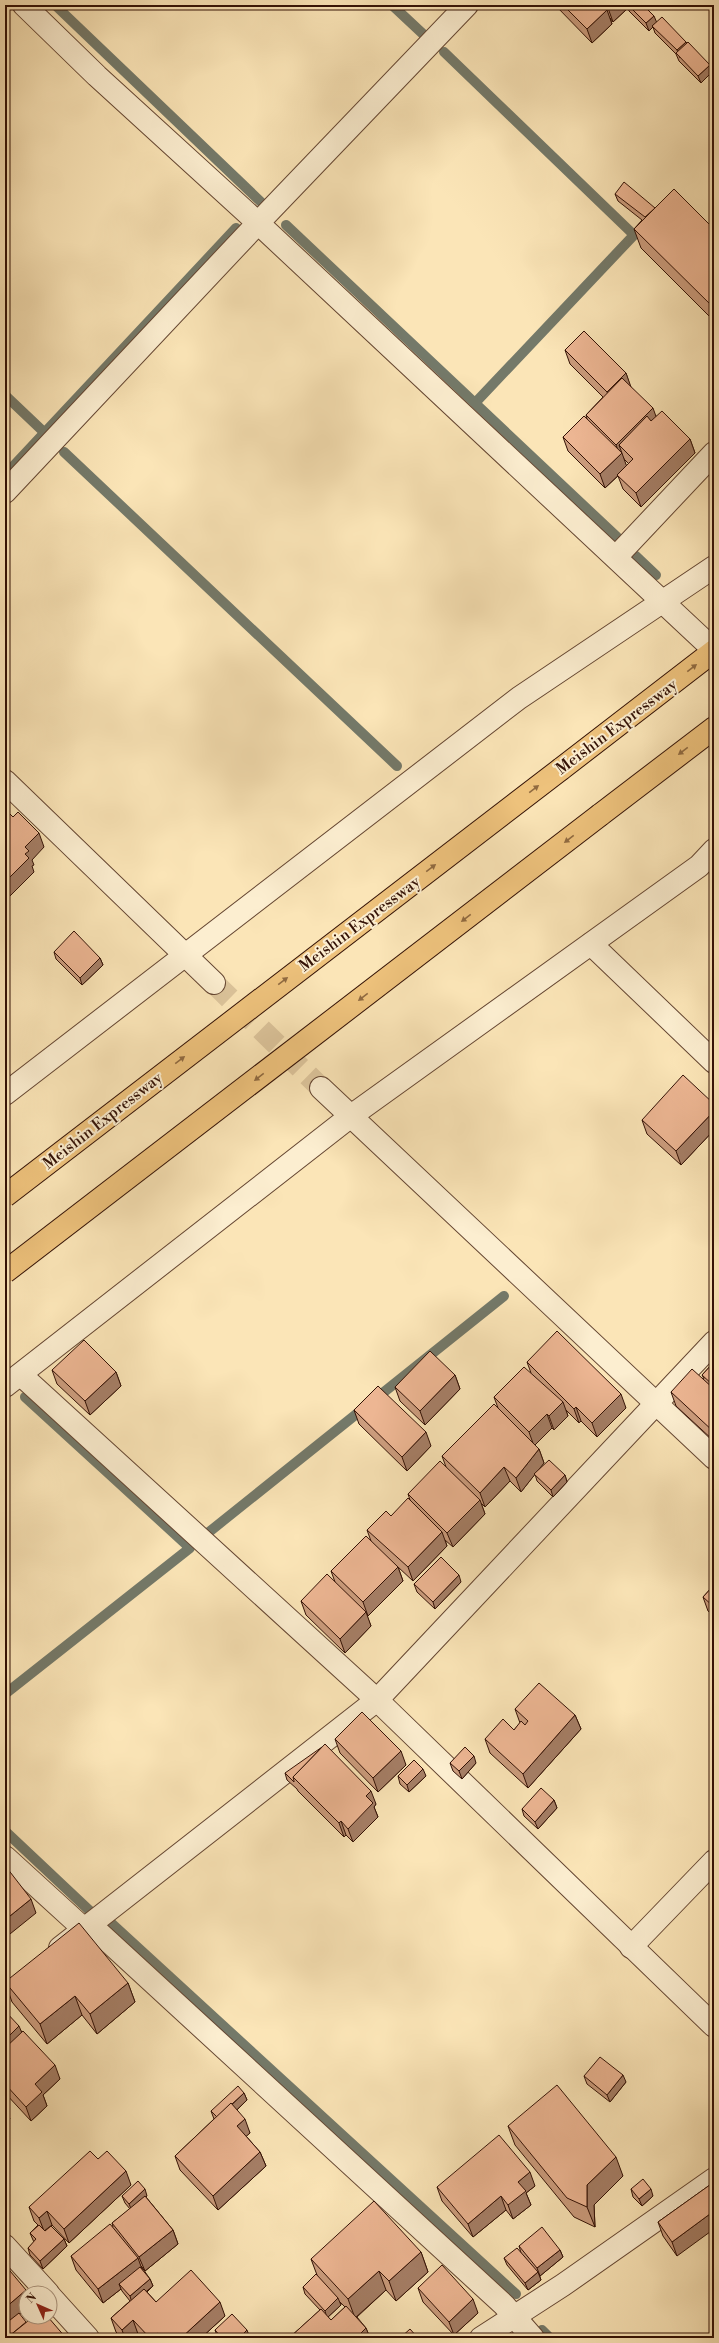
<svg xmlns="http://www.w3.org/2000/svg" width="719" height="2343" font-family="'Libre Bodoni',serif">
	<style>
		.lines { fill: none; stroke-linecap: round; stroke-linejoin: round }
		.stream { stroke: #747969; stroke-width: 10 }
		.minor-tunnel { stroke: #ddc59c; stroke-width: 22; stroke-dasharray: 22 11; stroke-linecap: butt }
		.minor-casing { stroke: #654632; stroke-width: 24 }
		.highway-casing { stroke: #331105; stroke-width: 24 }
		.minor { stroke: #fceed0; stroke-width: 22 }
		.highway { stroke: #eec27c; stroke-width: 22 }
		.highway-bridge-casing { stroke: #331105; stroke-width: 24; stroke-linecap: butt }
		.highway-bridge { stroke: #eec27c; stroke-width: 22 }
		.wall { fill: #cc9d7e; stroke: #331105; fill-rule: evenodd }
		.shaded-wall { fill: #a67f67; stroke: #331105 }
		.building { fill: #edb693; stroke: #331105 }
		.oneway { fill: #906a40 }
		.labels { text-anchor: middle; stroke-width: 4; stroke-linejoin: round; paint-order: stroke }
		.street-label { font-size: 16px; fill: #331105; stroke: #fceed0 }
	</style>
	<rect width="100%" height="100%" fill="#fbe5b7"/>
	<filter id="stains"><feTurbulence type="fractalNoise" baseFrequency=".005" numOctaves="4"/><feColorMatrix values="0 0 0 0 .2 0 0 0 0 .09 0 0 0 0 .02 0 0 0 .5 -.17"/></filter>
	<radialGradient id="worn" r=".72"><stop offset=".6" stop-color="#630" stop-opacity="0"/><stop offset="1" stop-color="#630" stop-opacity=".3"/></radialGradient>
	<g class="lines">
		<g class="stream">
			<polyline points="55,5 261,202"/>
			<polyline points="392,5 423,34"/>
			<polyline points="444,52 634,235 476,402"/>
			<polyline points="286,225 617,537"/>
			<polyline points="5,395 45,433"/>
			<polyline points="64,452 397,766"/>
			<polyline points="5,475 236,228"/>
			<polyline points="636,556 656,575"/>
			<polyline points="209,1532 504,1296"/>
			<polyline points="5,1694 190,1548 25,1397"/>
			<polyline points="5,1831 91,1912"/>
			<polyline points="110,1922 516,2294"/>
			<polyline points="542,2330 550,2338"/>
		</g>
		<polyline class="minor-tunnel" points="214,983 321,1088"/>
		<g class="minor-casing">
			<g id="minor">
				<polyline points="24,5 97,76 258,223 714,650"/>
				<polyline points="5,492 258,223 467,5"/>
				<polyline points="616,557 714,453"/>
				<polyline points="5,781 214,983"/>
				<polyline points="591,944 714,1062"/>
				<polyline points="321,1088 714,1458"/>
				<polyline points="5,1094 519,698 714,567"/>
				<polyline points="21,1375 377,1700 714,2026"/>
				<polyline points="5,1386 351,1116 699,866 714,850"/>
				<polyline points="5,1857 84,1929 96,1930 504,2305 533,2338"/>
				<polyline points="631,1947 714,1861"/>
				<polyline points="60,1948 377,1700 714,1342"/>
				<polyline points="5,2246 48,2293"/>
				<polyline points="50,2296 88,2338"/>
				<polyline points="481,2338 563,2285 714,2179"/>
			</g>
		</g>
		<g class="highway-casing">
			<g id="highway">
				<polyline points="561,769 714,651"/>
				<polyline points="600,815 714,728"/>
			</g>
		</g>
		<use href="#minor" class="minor"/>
		<use href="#highway" class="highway"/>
		<g class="highway-bridge-casing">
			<g id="highway-bridge">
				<polyline points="5,1196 561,769"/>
				<polyline points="5,1272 600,815"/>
			</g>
		</g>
		<use href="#highway-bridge" class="highway-bridge"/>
	</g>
	<g class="wall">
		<polygon points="555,5 643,5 656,22 687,43 712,72 701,83 679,61 676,54 655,33 653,27 649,31 629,11 628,8 613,22 610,18 612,24 592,43"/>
		<polygon points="615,194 714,229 714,321 641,248 634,229 642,220 618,201"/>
		<path d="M565,350L626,373L630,386L656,416L690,439L695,453L641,507L623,489L618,476L605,488L568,451L563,437L587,419L586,415L603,397L570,364ZM623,457L624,459L629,464L626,466Z"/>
		<polygon points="54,952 100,958 103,965 82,985 56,959"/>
		<polygon points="714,1104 714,1130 681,1165 647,1134 642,1120"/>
		<polygon points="527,1362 626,1408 597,1437 581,1421 579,1423 566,1410 568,1416 554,1430 552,1428 535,1445 539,1449 544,1463 539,1469 565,1475 567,1482 553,1497 537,1481 535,1474 521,1492 510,1481 485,1507 481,1503 485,1514 453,1547 445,1540 447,1546 413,1581 398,1567 403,1581 368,1616 367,1616 371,1626 345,1653 306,1615 301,1601 335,1582 331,1571 371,1541 367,1530 391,1516 410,1500 408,1494 446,1467 442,1456 498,1408 494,1397 531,1373"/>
		<polygon points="714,1362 714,1441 676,1406 671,1392 704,1379 702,1375"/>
		<polygon points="52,1370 116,1372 121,1386 90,1415 57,1384"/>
		<polygon points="455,1375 460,1389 425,1425 400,1401 395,1387"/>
		<polygon points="354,1410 431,1446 407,1471 359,1424"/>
		<polygon points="461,1582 435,1609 417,1592 414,1584"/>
		<polygon points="714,1585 714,1616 708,1611 703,1597"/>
		<polygon points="515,1709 575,1715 581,1729 528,1788 490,1753 485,1739 514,1730 520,1723"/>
		<polygon points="335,1739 406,1765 378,1792 340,1753"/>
		<polygon points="450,1763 476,1763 462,1779 453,1771"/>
		<polygon points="285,1773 376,1804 374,1807 378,1817 353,1842 346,1835 344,1837 298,1791 297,1789 287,1780"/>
		<polygon points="398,1776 426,1776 409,1792 400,1784"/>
		<polygon points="554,1800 557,1808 538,1829 524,1816 522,1809"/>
		<polygon points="5,1982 128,1983 135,2002 97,2034 82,2015 47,2044 12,2002"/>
		<polygon points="5,2011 60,2079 43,2095 47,2106 31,2121 5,2093"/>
		<polygon points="584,2076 626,2082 610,2102 587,2084"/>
		<polygon points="244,2093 247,2100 237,2110 250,2133 246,2136 260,2152 266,2166 218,2210 180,2170 175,2156 214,2119 211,2111"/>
		<polygon points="508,2126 623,2176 594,2205 595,2227 574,2217 515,2145"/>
		<polygon points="98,2159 131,2185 69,2243 52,2225 45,2231 64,2239 67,2246 43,2269 30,2255 28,2248 34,2242 33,2240 30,2233 38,2225 34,2221 29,2207"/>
		<polygon points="714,2182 677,2256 663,2236 658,2222"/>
		<polygon points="535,2186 526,2193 531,2205 513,2219 506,2210 473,2237 442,2201 437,2187"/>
		<polygon points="631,2189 653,2196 642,2206 633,2197"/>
		<polygon points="122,2196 147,2196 146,2197 173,2230 178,2244 145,2271 141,2266 150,2279 153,2286 147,2292 156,2302 225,2316 201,2338 142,2338 138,2334 133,2338 122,2338 116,2332 111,2318 130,2301 122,2291 121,2289 103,2303 76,2270 71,2256 113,2227 112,2223 130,2209 125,2203"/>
		<polygon points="519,2246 560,2250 563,2257 540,2276 539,2274 541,2280 528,2290 507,2265 504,2258 521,2253"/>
		<path d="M421,2252L428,2272L396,2301L386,2290L357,2317L366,2328L370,2338H289L320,2310L305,2294L303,2287L317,2275L311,2259ZM340,2302L345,2307L331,2320L328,2317L341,2305Z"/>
		<polygon points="418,2288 478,2313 454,2335 423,2302"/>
		<polygon points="215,2330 250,2338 218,2338"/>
	</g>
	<g class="shaded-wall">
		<polygon points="611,5 627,5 628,8 613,22 608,8"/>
		<polygon points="607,10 612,24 592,43 587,29"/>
		<polygon points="654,16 657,23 649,31 646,23"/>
		<polygon points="686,42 689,49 680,58 677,50"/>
		<polygon points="710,65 712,72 701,83 698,76"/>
		<polygon points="714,304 714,313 712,306"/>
		<polygon points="626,373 631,387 612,406 607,392"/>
		<polygon points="653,408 658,422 619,445 627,467 605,488 600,474 620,455 616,445"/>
		<polygon points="690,439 695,453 641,507 636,493"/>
		<polygon points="39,833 44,847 32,860 34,865 32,866 34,872 7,899 5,893 5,882 25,854 25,847"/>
		<polygon points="100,958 103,965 82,985 80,978"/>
		<polygon points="714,1111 714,1130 681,1165 676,1151"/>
		<polygon points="116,1372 121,1386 90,1415 85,1401"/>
		<polygon points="455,1375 460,1389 425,1425 420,1411"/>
		<polygon points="621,1394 626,1408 597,1437 592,1423"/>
		<polygon points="563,1402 568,1416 554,1430 549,1416"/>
		<polygon points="576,1407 581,1421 579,1423 574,1409"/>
		<polygon points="547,1414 552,1428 534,1446 529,1432"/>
		<polygon points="426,1432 431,1446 407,1471 402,1457"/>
		<polygon points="539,1449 544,1463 521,1492 516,1478"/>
		<polygon points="504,1467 510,1481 485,1507 480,1493"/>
		<polygon points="565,1475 567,1482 553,1497 551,1490"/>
		<polygon points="480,1500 485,1514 453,1547 447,1533"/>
		<polygon points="442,1532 447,1546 413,1581 408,1567"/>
		<polygon points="398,1567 403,1581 368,1616 363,1602"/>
		<polygon points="459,1575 461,1582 435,1609 433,1602"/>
		<polygon points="366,1612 371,1626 345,1653 340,1639"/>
		<polygon points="575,1715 581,1729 528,1788 523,1774"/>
		<polygon points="401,1751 406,1765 378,1792 373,1778"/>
		<polygon points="474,1756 476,1763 462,1779 459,1771"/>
		<polygon points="423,1769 426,1776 409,1792 407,1785"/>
		<polygon points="371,1791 376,1804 374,1807 378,1817 353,1842 348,1829 366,1796"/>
		<polygon points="554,1800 557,1808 538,1829 535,1822"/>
		<polygon points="341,1821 346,1835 344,1837 339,1823"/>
		<polygon points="31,1899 36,1913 5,1938 5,1920"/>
		<polygon points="128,1983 135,2002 97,2034 90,2014"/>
		<polygon points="75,1996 82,2015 47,2044 40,2024"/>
		<polygon points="19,2026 25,2040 5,2058 5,2040"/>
		<polygon points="55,2065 60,2079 43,2095 47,2106 31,2121 26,2107 35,2084"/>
		<polygon points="623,2075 626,2082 610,2102 607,2095"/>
		<polygon points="244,2093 247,2100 221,2125 218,2118"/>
		<polygon points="5,2105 10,2119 5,2124"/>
		<polygon points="245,2119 250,2133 242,2140 237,2126"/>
		<polygon points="260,2152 266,2166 218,2210 213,2196"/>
		<polygon points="616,2157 623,2176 594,2205 595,2227 587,2207 587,2185"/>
		<polygon points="126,2171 131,2185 69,2243 64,2229"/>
		<polygon points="530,2172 535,2186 526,2193 531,2205 513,2219 508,2205 518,2182"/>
		<polygon points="145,2189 147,2196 132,2211 129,2204"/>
		<polygon points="651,2189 653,2196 642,2206 639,2199"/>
		<polygon points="501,2196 506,2210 473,2237 468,2224"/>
		<polygon points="47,2211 52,2225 44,2231 39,2218"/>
		<polygon points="714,2211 714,2229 677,2256 672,2242"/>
		<polygon points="173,2230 178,2244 145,2271 139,2257"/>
		<polygon points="64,2239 67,2246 43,2269 40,2261"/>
		<polygon points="560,2250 563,2257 540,2276 537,2268"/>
		<polygon points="421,2252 428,2272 396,2301 389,2281"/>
		<polygon points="138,2258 143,2272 119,2284 121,2289 103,2303 98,2289"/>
		<polygon points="379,2271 386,2290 355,2318 348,2299"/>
		<polygon points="538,2272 541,2280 528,2290 525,2283"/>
		<polygon points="150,2279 153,2286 132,2303 130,2296"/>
		<polygon points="26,2290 27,2293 26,2293 26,2309 5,2326 5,2308"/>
		<polygon points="338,2298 341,2305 327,2318 325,2311"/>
		<polygon points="473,2299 478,2313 454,2335 449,2322"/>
		<polygon points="220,2302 225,2316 201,2338 181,2338"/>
		<polygon points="133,2320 138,2334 133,2338 125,2338 122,2330"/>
		<polygon points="366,2328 370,2338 356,2338"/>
		<polygon points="247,2330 250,2338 239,2338"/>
		<polygon points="158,2333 160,2338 152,2338"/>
	</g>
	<g class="building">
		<polygon points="563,5 602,5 607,10 587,29"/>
		<polygon points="605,5 611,5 608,8"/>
		<polygon points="628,5 643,5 654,16 646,23"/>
		<polygon points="662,17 686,42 677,50 652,26"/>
		<polygon points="688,42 710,65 698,76 676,53"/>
		<polygon points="624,182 655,208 645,217 615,194"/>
		<polygon points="674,189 714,229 714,304 712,306 634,229"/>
		<polygon points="584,331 626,373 607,392 565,350"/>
		<polygon points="622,378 653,408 616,445 586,415"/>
		<polygon points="662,411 690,439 636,493 617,475 633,459 619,445 647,416 651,421"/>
		<polygon points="584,416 622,453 600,474 563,437"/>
		<polygon points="5,809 13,817 18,812 39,833 25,847 29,851 25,854 29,858 5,882"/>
		<polygon points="74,931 100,958 80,978 54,952"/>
		<polygon points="683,1075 714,1104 714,1111 676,1151 642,1120"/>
		<polygon points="557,1331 621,1394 592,1423 576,1407 574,1409 527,1362"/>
		<polygon points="84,1340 116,1372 85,1401 52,1370"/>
		<polygon points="430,1351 455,1375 420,1411 395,1387"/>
		<polygon points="714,1362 714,1386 702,1375"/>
		<polygon points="524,1367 563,1402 549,1416 547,1414 529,1432 494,1397"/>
		<polygon points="692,1369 714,1389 714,1432 671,1392"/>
		<polygon points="378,1386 426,1432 402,1457 354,1410"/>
		<polygon points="494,1404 539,1449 516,1478 504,1467 480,1493 442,1456"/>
		<polygon points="549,1460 565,1475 551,1490 534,1474"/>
		<polygon points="440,1461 480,1500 447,1533 408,1494"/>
		<polygon points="408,1498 442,1532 408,1567 367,1530 386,1511 391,1516"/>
		<polygon points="366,1536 398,1567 363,1602 331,1571"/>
		<polygon points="441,1557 459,1575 433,1602 414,1584"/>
		<polygon points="327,1574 366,1612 340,1639 301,1601"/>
		<polygon points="714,1585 714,1607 703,1597"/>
		<polygon points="539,1683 575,1715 523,1774 485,1739 503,1719 514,1730 521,1721 525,1725 528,1721 515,1709"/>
		<polygon points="362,1712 401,1751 373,1778 335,1739"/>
		<polygon points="325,1744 371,1791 366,1796 373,1803 348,1829 341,1821 339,1823 293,1777"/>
		<polygon points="322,1747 293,1777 294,1781 294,1782 285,1773"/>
		<polygon points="465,1747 474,1756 459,1771 450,1763"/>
		<polygon points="414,1760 423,1769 407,1785 398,1776"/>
		<polygon points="541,1788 554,1800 535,1822 522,1809"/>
		<polygon points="7,1868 31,1899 5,1920 5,1870"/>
		<polygon points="79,1923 128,1983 90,2014 75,1996 40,2024 5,1982"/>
		<polygon points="5,2011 19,2026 5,2040"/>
		<polygon points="23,2031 55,2065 35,2084 42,2092 26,2107 5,2084 5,2048"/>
		<polygon points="600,2057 623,2075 607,2095 584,2076"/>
		<polygon points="557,2085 616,2157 587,2185 587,2207 567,2198 508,2126"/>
		<polygon points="238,2086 244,2093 232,2104 231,2103 217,2117 211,2111"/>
		<polygon points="231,2103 245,2119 237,2126 260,2152 213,2196 175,2156"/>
		<polygon points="499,2135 530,2172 518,2182 526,2191 508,2205 501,2196 468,2224 437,2187"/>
		<polygon points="90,2151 98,2159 107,2151 126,2171 64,2229 47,2211 39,2218 29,2207"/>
		<polygon points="643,2179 651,2189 639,2199 631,2189"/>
		<polygon points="138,2181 145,2189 129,2204 122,2196"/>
		<polygon points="714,2182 714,2211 672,2242 658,2222"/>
		<polygon points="145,2196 173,2230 139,2257 112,2223"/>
		<polygon points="374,2201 421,2252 389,2281 379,2271 348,2299 311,2259"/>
		<polygon points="110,2224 138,2258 98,2289 71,2256"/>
		<polygon points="39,2225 45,2231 51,2226 64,2239 40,2261 28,2248 36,2239 30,2233"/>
		<polygon points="542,2227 560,2250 537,2268 519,2246"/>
		<polygon points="517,2248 538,2272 525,2283 504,2258"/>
		<polygon points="5,2265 26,2290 5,2308"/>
		<polygon points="442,2265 473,2299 449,2322 418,2288"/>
		<polygon points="140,2267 150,2279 130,2296 119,2284"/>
		<polygon points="191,2270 220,2302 181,2338 163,2338 158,2333 152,2338 150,2338 133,2320 122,2330 111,2318 144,2289 156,2302"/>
		<polygon points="316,2274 338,2298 325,2311 303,2287"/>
		<polygon points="346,2306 366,2328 356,2338 289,2338 321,2309 331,2320"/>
		<polygon points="19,2313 26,2322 8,2337 9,2338 5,2338 5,2324"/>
		<polygon points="232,2314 247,2330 239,2338 222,2338 215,2330"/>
		<polygon points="33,2317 48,2317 66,2338 9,2338 8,2337"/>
		<polygon points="410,2329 418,2338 400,2338"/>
	</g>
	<defs><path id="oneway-solid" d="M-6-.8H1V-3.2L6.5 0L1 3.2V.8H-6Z"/></defs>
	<g class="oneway">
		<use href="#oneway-solid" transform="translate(692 668) rotate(-38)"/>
		<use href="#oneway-solid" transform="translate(683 751) rotate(143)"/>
		<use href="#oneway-solid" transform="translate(534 789) rotate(-37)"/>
		<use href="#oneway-solid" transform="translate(569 839) rotate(142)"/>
		<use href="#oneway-solid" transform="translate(431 868) rotate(-37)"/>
		<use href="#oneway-solid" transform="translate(466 918) rotate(142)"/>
		<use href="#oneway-solid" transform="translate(283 981) rotate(-37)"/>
		<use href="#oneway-solid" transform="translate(363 997) rotate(142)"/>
		<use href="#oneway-solid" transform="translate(180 1060) rotate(-37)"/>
		<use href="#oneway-solid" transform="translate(259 1077) rotate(142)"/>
	</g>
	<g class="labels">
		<g class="street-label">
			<text transform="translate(616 726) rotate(-37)" y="6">Meishin Expressway</text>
			<text transform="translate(359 923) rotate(-37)" y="6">Meishin Expressway</text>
			<text transform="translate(102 1120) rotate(-38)" y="6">Meishin Expressway</text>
		</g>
	</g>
	<rect width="719" height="2343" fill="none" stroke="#fbe5b7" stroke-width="20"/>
	<rect x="6" y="6" width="707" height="2331" fill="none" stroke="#331105" stroke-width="2"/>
	<rect x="10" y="10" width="699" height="2323" fill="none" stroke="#331105"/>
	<g transform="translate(38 2305) rotate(315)"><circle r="19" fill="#fceed0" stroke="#ac967f"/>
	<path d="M0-3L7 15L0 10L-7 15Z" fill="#8f2418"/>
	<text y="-6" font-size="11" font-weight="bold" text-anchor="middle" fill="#331105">N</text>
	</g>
	<rect width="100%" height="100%" filter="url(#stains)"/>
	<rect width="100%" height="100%" fill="url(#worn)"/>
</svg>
